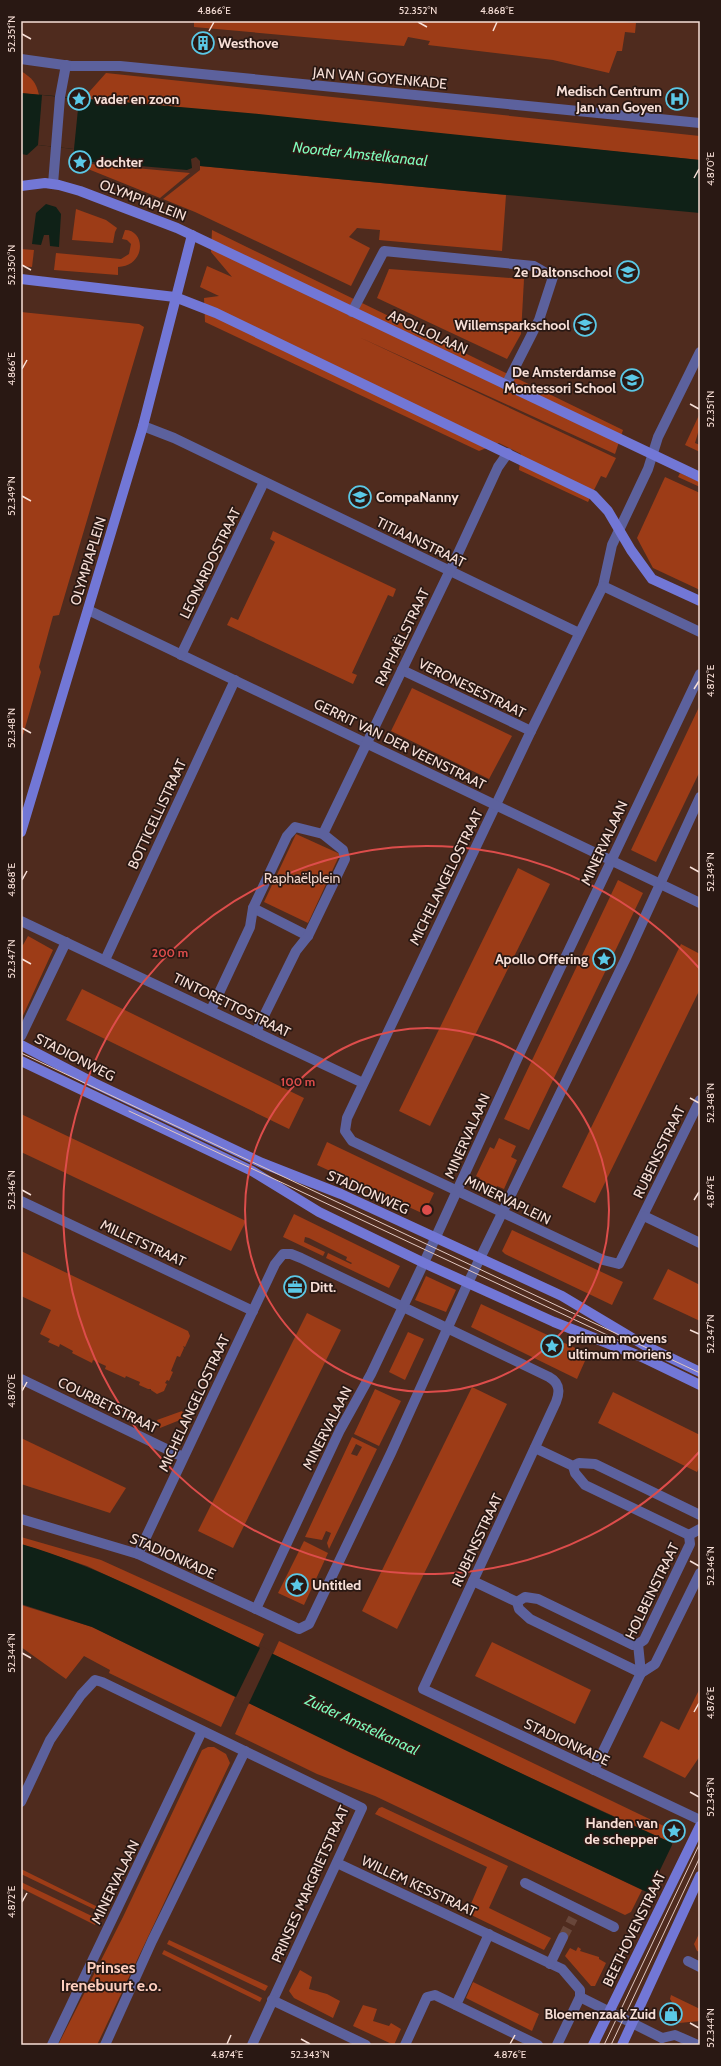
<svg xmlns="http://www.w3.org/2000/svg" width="721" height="2066" font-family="Cabin,sans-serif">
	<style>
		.green { fill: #9d3c17; fill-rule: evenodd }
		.water { fill: #0f2117 }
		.pier { fill: #4f2b1e }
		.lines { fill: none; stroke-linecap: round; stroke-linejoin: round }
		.street-tunnel { stroke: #68463a; stroke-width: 10; stroke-dasharray: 10 5; stroke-linecap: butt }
		.street { stroke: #5c619d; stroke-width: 10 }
		.secondary { stroke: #7277d6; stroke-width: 10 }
		.tram { stroke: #e2c8c0; stroke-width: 1 }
		.ticks { fill: none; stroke: #f7dfd7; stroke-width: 1.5 }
		.ring { fill: none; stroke: #dd4d4b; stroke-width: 2 }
		.labels { text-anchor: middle; stroke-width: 3.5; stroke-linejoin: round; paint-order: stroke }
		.poi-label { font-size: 14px; font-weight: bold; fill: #f7dfd7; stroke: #291813; text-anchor: start }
		.street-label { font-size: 14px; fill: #f7dfd7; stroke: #291813 }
		.park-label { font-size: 14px; fill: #f1d4ca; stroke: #291813 }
		.water-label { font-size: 15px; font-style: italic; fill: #7efbbb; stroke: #291813 }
		.quarter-label { font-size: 16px; font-weight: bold; fill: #fdcebe; stroke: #291813 }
		.centre { fill: #dd4d4b; stroke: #291813; stroke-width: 2 }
		.ring-label { font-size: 12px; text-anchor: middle; font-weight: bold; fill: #dd4d4b; stroke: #291813; stroke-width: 3.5; stroke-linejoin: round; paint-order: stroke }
		.neatline { fill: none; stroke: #f7dfd7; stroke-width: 1.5 }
		.ticks-label { font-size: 10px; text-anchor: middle; fill: #f7dfd7 }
	</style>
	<rect width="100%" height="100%" fill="#4f2b1e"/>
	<g class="green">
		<polygon points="194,21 611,21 636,23 635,33 625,32 622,51 617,51 609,73 553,60 428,45 430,41 408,37 404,46 194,27"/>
		<path d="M21,71C32,78 36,82 39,95L21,93Z"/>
		<polygon points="106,73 700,136 700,160 164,106 82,100"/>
		<polygon points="80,163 190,173 160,198 83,167"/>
		<polygon points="200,166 506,195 502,251 379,240 380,230 357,228 349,237 370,248 351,286 195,212 163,199 200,170"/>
		<polygon points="76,209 106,220 117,228 115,232 113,243 72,240"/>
		<path d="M125,230C146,230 146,266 118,267V275L54,270L56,253L121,259L129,254L131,244L127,240L122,239Z"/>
		<polygon points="212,230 623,430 615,454 359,337 616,458 606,478 601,476 588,502 519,470 521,454 499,443 479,451 205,322 204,298 219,296 200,287 207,266 232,277 211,252"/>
		<polygon points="21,249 34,250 32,267 21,266"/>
		<polygon points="389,269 524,279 521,334 507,359 377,298"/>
		<polygon points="21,312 139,324 144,327 59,615 53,616 39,667 41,672 21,742"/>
		<polygon points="700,407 700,426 695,443 700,445 700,452 685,445 700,413 698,412"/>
		<polygon points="680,473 700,482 700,487 678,477"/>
		<polygon points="665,477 700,493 700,590 653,568 637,538"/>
		<polygon points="273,531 396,589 393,597 388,595 352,673 357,675 353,684 227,625 231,617 238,620 275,542 270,539"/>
		<polygon points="412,688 512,736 489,779 391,731"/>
		<polygon points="700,705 700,771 656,862 631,850"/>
		<polygon points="296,834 340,854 308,923 264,902"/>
		<polygon points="518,868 550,884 430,1126 399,1111"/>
		<polygon points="618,880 643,893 529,1130 504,1119"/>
		<polygon points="28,936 53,950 21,1020 21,944 23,945"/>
		<polygon points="681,944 700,954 700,989 595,1203 562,1187"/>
		<polygon points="82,989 304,1098 289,1129 66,1020"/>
		<polygon points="21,1114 246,1221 231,1251 21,1152"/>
		<polygon points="499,1138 516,1146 511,1157 517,1160 504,1189 497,1186 496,1188 479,1180 480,1178 476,1176 490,1147 494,1149"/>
		<polygon points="327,1142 434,1193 424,1214 317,1165"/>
		<polygon points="294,1214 400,1266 389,1288 326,1258 328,1253 351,1264 352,1263 346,1260 347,1257 309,1238 305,1237 304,1242 325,1252 323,1256 283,1237"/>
		<polygon points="512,1230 623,1282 612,1305 505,1254 502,1251"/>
		<polygon points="21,1251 188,1331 190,1336 185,1347 183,1346 184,1348 180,1357 177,1356 171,1371 173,1372 169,1381 167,1380 165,1383 167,1384 164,1391 157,1394 151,1390 151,1389 148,1389 139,1385 140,1382 126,1376 125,1378 105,1369 106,1366 93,1360 92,1363 72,1353 73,1351 60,1344 59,1347 48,1342 50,1339 40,1334 51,1310 21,1296"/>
		<polygon points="668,1269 700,1285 700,1321 653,1299"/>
		<polygon points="426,1276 456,1290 446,1312 415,1300"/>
		<polygon points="481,1304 588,1354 577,1379 471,1327"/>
		<polygon points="307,1313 341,1330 233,1548 198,1531"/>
		<polygon points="408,1332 424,1339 405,1380 389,1372"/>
		<polygon points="472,1387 507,1404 397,1629 362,1611"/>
		<polygon points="375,1389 401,1401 379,1446 354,1434"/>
		<polygon points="613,1392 700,1435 700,1466 697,1472 598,1423"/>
		<polygon points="182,1411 185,1418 160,1428 157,1420"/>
		<path d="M352,1437L377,1449L329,1549L327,1543L331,1533L326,1531L322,1540L305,1537ZM356,1444L362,1447L357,1456L351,1454Z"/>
		<polygon points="21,1438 126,1488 110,1513 21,1484"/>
		<polygon points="21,1537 101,1560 264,1634 258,1647 87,1566 21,1544"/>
		<polygon points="304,1541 328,1553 304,1605 278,1593"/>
		<polygon points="21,1605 92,1627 235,1697 221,1727 109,1673 110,1670 84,1656 66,1679 21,1647"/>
		<polygon points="279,1641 664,1826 675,1835 672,1843 453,1742 273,1654"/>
		<polygon points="492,1642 591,1690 575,1724 475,1676"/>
		<polygon points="700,1688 700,1756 685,1778 643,1757 661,1721 679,1730"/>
		<polygon points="249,1703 642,1890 631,1912 625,1915 375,1796 317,1774 235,1734"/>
		<polygon points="208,1747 214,1747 226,1754 230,1763 97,2045 58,2045 123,1917 202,1750"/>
		<polygon points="382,1807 508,1866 489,1908 551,1938 544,1950 467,1913 487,1867 375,1814 379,1808"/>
		<polygon points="21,1869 104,1910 102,1913 21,1874"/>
		<polygon points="21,1882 98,1919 95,1925 21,1888"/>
		<polygon points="700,1932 700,1952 697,1951 694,1944"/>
		<polygon points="169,1940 268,1986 265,1991 167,1944"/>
		<polygon points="578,1947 581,1949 580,1951 599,1957 599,1959 606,1963 595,1986 591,1986 565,1956 570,1948 576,1951"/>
		<polygon points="164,1950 262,1998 260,2002 162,1954"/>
		<polygon points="300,1970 312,1977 309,1989 327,1994 340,2001 333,2018 294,1998 289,1991"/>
		<polygon points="473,1982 539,2014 532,2031 466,1998"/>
		<polygon points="671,1995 700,2009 700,2021 679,2023 677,2021 680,2015 670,1999"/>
		<polygon points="363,2005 377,2009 373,2021 389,2026 391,2023 401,2029 394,2045 353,2026"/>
	</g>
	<g class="water">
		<polygon points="21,93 248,113 700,160 700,213 200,166 200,161 196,157 191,159 192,168 187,170 81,161 74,153 74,149 38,145 27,155 21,154"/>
		<polygon points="46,204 56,207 61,214 59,247 50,246 49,235 44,235 41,245 32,244 36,213"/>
		<path d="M21,1544C98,1566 167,1604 239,1638C384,1706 526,1778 672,1843L673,1847L649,1893L349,1752L92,1627L21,1604Z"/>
	</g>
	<g class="pier">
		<polygon points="42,95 79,99 74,149 38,145"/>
		<polygon points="261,1646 273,1652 248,1705 235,1699"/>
		<polygon points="673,1843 675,1846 700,1858 700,1914 698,1918 697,1913 653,1892 649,1893"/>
	</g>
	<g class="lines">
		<polyline class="street-tunnel" points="563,1937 573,1918"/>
		<g class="street">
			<polyline points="21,59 71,66 120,66 700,123"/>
			<polyline points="53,184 60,97 66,65"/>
			<polyline points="352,312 384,251 534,266 553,277 539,320 506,385"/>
			<polyline points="700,352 658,437 648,469 612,545 603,586 531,731 347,1118 345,1131 352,1141 603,1260 619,1264 700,1100"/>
			<polyline points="143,426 174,438 579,633"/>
			<polyline points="603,586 700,632"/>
			<polyline points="88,610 700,903"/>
			<polyline points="181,655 264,482"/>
			<polyline points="402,670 531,731"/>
			<polyline points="323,834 455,560 498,467 508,453"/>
			<polyline points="253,908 308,936"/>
			<polyline points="21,921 363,1083"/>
			<polyline points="105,960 235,680"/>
			<polyline points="211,1010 250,927 253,908 287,836 295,827 323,834 343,850 345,859 308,936 296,951 256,1032"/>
			<polyline points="21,1036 66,942"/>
			<polyline points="21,1201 253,1311"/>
			<polyline points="644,1216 700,1243"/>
			<polyline points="21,1379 183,1457"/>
			<polyline points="535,1448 573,1466 579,1463 595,1464 700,1515"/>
			<polyline points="573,1466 575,1473 585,1485 689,1535"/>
			<polyline points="21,1519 138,1554 299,1629 309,1624 391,1453 468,1283 626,958 700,797"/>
			<path d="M138,1554L275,1264L283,1254H291L301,1258L549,1377C560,1383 560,1392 556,1402L423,1689L700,1820"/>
			<polyline points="473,1581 517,1602 519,1609 530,1619 641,1673"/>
			<polyline points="517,1602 525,1597 538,1599 633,1645 638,1644"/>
			<polyline points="256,1609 340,1430 371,1374 429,1252 519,1055 700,674"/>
			<polyline points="641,1673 655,1664 700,1573"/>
			<polyline points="594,1770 641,1673 638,1644 644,1640 690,1544 689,1535 700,1529"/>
			<polyline points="21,1802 50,1740 81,1695 95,1680 102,1682 362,1808 252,2045"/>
			<polyline points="337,1863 562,1969 580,1990 580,1997"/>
			<polyline points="525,1883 614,1927"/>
			<polyline points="688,1961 700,1967"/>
			<polyline points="550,1964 563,1937"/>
			<polyline points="580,1997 662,2038"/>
			<polyline points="272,2000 366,2045"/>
			<polyline points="456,2005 489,1934"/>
			<polyline points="662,2038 675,2035 698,2045"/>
			<polyline points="52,2045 202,1731"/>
			<polyline points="105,2045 152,1941 245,1751"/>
			<polyline points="405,2045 427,1997 435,1995 538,2045"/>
			<polyline points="557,2045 580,1997"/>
		</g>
		<g class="secondary">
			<polyline points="21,186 45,183 59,185 80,191 177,228 700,477"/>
			<polyline points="21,279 175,297 216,313 593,495 608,511 631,550 652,579 700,601"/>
			<polyline points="21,832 143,426 192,235"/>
			<polyline points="21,1045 94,1083 262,1163 341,1194 562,1296 644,1345 700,1372"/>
			<polyline points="21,1061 252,1171 319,1212 424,1263 554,1322 642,1357 700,1385"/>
			<polyline points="593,2045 700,1826"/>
			<polyline points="622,2045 700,1876"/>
		</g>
		<g class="tram">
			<polyline points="21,1053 700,1373"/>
			<polyline points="129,1111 620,1341"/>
			<polyline points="604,2045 700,1843"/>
			<polyline points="611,2045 700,1857"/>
		</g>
	</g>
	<path class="ticks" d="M418,22L427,27M209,31L214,22M493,31L497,22M22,34L31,39M694,178L699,169M22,265L31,270M22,369L27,360M690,404L699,409M22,496L31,501M694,689L699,681M22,728L31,733M690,867L699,872M22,880L27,871M22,959L31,964M690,1098L699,1103M22,1190L31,1195M694,1200L699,1192M690,1330L699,1334M22,1391L27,1382M690,1561L699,1566M22,1653L31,1658M694,1712L699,1703M690,1792L699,1797M22,1902L27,1893M690,2023L699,2028M301,2039L310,2044M227,2044L231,2035M510,2044L515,2035"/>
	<g class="ring">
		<circle cx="427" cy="1210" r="182"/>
		<path d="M700 1451A364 364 0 1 1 700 969"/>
	</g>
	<defs>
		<g id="building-ring" transform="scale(1.15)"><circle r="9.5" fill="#291813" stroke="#5bc8e6" stroke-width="1.5"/><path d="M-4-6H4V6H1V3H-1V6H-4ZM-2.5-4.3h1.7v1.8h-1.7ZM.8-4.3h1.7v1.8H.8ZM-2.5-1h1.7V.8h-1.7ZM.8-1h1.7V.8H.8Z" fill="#5bc8e6"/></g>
		<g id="sight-ring" transform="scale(1.15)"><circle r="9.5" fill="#291813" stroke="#5bc8e6" stroke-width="1.5"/><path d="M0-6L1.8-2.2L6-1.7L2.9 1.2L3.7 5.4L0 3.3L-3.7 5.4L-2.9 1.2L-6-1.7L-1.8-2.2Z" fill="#5bc8e6"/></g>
		<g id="hospital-ring" transform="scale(1.15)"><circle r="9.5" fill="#291813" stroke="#5bc8e6" stroke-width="1.5"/><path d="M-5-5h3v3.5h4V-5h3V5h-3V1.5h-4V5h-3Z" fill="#5bc8e6"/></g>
		<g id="school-ring" transform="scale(1.15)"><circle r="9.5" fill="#291813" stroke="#5bc8e6" stroke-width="1.5"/><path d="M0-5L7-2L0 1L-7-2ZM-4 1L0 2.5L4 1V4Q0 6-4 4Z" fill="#5bc8e6"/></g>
		<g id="office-ring" transform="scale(1.15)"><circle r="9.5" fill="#291813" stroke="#5bc8e6" stroke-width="1.5"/><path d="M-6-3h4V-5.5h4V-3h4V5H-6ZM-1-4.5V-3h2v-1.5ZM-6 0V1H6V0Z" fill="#5bc8e6"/></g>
		<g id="shop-ring" transform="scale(1.15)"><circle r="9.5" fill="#291813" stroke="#5bc8e6" stroke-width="1.5"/><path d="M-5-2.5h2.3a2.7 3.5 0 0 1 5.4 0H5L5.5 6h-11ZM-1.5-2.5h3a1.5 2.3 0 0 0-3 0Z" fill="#5bc8e6"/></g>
	</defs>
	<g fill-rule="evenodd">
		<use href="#building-ring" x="203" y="43"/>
		<use href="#sight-ring" x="79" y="99"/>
		<use href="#hospital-ring" x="677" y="99"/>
		<use href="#sight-ring" x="80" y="162"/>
		<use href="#school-ring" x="628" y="272"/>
		<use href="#school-ring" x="585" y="325"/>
		<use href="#school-ring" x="632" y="380"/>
		<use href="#school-ring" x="360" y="497"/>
		<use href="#sight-ring" x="604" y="959"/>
		<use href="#office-ring" x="295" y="1287"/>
		<use href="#sight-ring" x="552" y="1346"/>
		<use href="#sight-ring" x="297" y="1585"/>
		<use href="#sight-ring" x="674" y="1831"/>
		<use href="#shop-ring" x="671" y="2014"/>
	</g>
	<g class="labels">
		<g class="poi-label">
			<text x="218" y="48">Westhove</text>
			<text x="662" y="96" text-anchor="end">Medisch Centrum<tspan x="662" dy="16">Jan van Goyen</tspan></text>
			<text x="94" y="104">vader en zoon</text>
			<text x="96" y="167">dochter</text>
			<text x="612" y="277" text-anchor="end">2e Daltonschool</text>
			<text x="570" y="330" text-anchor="end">Willemsparkschool</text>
			<text x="616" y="377" text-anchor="end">De Amsterdamse<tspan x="616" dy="16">Montessori School</tspan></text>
			<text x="376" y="502">CompaNanny</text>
			<text x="588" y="964" text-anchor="end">Apollo Offering</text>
			<text x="310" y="1292">Ditt.</text>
			<text x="568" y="1343">primum movens<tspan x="568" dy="16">ultimum moriens</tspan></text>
			<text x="312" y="1590">Untitled</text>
			<text x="658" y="1828" text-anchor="end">Handen van<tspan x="658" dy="16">de schepper</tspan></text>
			<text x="656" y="2019" text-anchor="end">Bloemenzaak Zuid</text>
		</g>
		<g class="street-label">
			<text transform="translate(380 78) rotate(5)" y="5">JAN VAN GOYENKADE</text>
			<text transform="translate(143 200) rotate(21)" y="5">OLYMPIAPLEIN</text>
			<text transform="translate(428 332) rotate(25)" y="5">APOLLOLAAN</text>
			<text transform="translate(421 542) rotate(26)" y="5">TITIAANSTRAAT</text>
			<text transform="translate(88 561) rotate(-73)" y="5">OLYMPIAPLEIN</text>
			<text transform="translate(210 563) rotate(-64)" y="5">LEONARDOSTRAAT</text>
			<text transform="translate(402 637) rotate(-64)" y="5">RAPHAËLSTRAAT</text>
			<text transform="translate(472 688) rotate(26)" y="5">VERONESESTRAAT</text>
			<text transform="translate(400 744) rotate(26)" y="5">GERRIT VAN DER VEENSTRAAT</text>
			<text transform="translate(157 814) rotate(-65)" y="5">BOTTICELLISTRAAT</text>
			<text transform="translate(604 843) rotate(-65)" y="5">MINERVALAAN</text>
			<text transform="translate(446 877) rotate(-64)" y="5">MICHELANGELOSTRAAT</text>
			<text transform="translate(232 1005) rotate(26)" y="5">TINTORETTOSTRAAT</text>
			<text transform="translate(75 1057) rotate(27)" y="5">STADIONWEG</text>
			<text transform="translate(467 1136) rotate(-66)" y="5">MINERVALAAN</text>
			<text transform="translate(659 1152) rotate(-64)" y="5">RUBENSSTRAAT</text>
			<text transform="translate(368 1192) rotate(24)" y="5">STADIONWEG</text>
			<text transform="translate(508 1200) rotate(26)" y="5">MINERVAPLEIN</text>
			<text transform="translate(143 1243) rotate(25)" y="5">MILLETSTRAAT</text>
			<text transform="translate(194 1403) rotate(-65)" y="5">MICHELANGELOSTRAAT</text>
			<text transform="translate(108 1405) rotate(26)" y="5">COURBETSTRAAT</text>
			<text transform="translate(327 1428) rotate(-63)" y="5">MINERVALAAN</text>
			<text transform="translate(477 1540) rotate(-65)" y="5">RUBENSSTRAAT</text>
			<text transform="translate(173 1556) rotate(24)" y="5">STADIONKADE</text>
			<text transform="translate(652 1591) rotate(-64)" y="5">HOLBEINSTRAAT</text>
			<text transform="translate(567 1742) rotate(25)" y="5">STADIONKADE</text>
			<text transform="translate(115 1882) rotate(-64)" y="5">MINERVALAAN</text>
			<text transform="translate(310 1884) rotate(-66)" y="5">PRINSES MARGRIETSTRAAT</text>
			<text transform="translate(419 1886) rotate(25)" y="5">WILLEM KESSTRAAT</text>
			<text transform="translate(634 1929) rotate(-64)" y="5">BEETHOVENSTRAAT</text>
		</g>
		<g class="park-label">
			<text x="302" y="883">Raphaëlplein</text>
		</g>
		<g class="water-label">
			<text transform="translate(360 154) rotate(6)" y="5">Noorder Amstelkanaal</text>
			<text transform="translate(362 1725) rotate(25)" y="5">Zuider Amstelkanaal</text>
		</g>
		<g class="quarter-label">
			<text x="111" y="1973">Prinses<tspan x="111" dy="18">Irenebuurt e.o.</tspan></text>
		</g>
	</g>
	<circle cx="427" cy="1210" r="6" class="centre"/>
	<g class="ring-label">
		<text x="170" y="957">200 m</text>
		<text x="298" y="1086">100 m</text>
	</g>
	<rect width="721" height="2066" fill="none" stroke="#291813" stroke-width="44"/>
	<rect x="22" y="22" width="677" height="2022" class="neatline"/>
	<g class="ticks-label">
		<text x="214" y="14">4.866°E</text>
		<text x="418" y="14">52.352°N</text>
		<text x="497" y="14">4.868°E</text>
		<text transform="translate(11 34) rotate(-90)" y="4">52.351°N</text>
		<text transform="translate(710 169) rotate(-90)" y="4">4.870°E</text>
		<text transform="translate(11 265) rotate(-90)" y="4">52.350°N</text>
		<text transform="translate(11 369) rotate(-90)" y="4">4.866°E</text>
		<text transform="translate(710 409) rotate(-90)" y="4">52.351°N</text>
		<text transform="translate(11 496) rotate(-90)" y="4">52.349°N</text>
		<text transform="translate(710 681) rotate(-90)" y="4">4.872°E</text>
		<text transform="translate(11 728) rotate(-90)" y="4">52.348°N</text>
		<text transform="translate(710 872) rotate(-90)" y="4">52.349°N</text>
		<text transform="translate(11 880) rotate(-90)" y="4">4.868°E</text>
		<text transform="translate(11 959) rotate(-90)" y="4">52.347°N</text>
		<text transform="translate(710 1103) rotate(-90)" y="4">52.348°N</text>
		<text transform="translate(11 1190) rotate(-90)" y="4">52.346°N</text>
		<text transform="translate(710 1192) rotate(-90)" y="4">4.874°E</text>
		<text transform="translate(710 1334) rotate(-90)" y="4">52.347°N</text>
		<text transform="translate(11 1391) rotate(-90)" y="4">4.870°E</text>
		<text transform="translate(710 1566) rotate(-90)" y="4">52.346°N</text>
		<text transform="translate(11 1653) rotate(-90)" y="4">52.344°N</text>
		<text transform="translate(710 1703) rotate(-90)" y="4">4.876°E</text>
		<text transform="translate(710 1797) rotate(-90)" y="4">52.345°N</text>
		<text transform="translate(11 1902) rotate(-90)" y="4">4.872°E</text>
		<text transform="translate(710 2028) rotate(-90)" y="4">52.344°N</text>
		<text x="227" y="2058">4.874°E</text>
		<text x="310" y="2058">52.343°N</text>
		<text x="510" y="2058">4.876°E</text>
	</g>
</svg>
